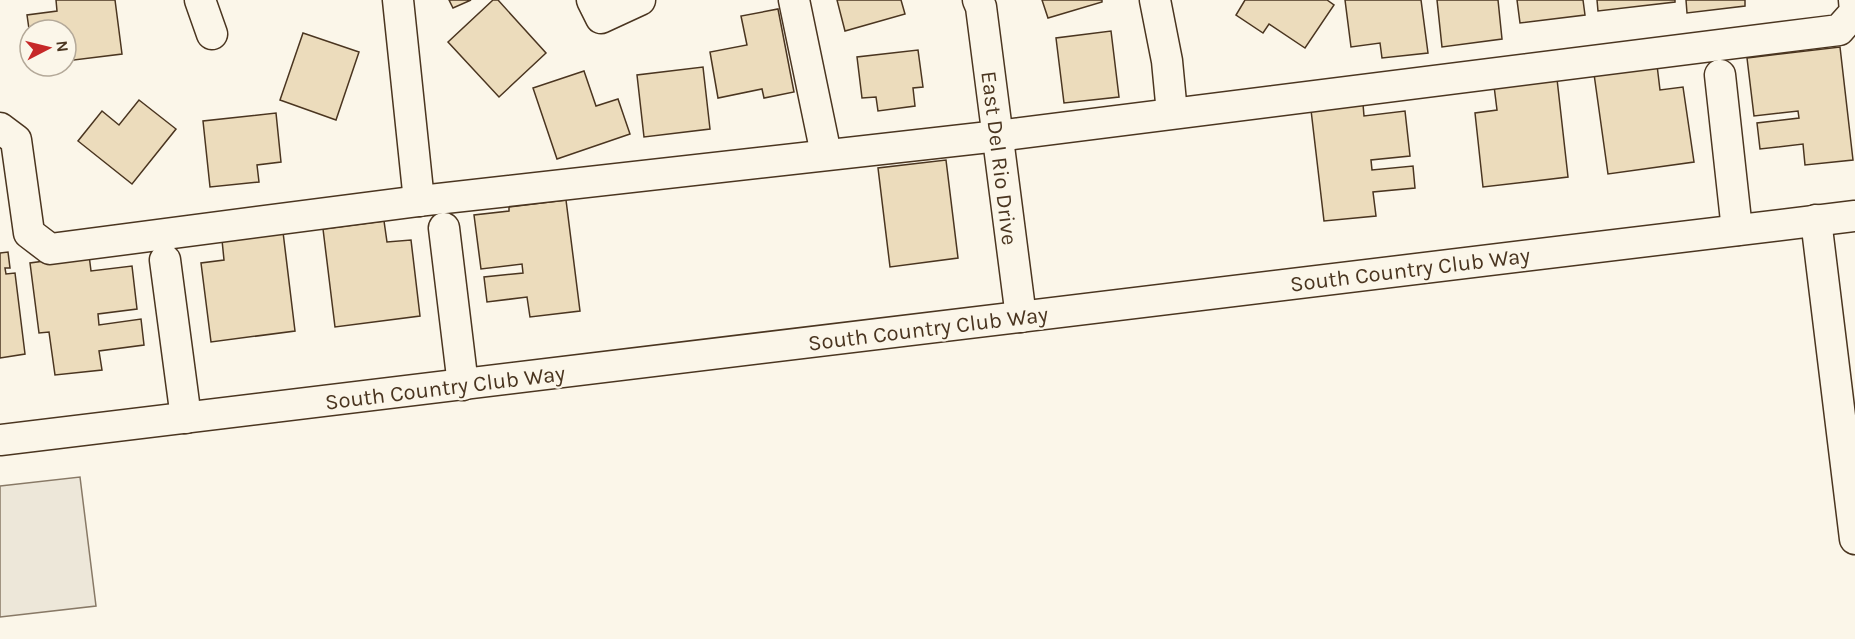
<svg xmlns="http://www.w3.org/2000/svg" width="1855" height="639" font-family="Karla,sans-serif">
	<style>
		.parking { fill: #ede7d9; stroke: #887966; stroke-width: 1.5 }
		.building { fill: #ecdcbc; stroke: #4a3520; stroke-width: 1.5 }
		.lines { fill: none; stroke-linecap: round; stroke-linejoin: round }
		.minor-casing { stroke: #4a3520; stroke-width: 33 }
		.minor { stroke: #fbf6e9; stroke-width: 30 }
		.labels { text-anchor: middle; stroke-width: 4.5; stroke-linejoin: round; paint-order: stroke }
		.street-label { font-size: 22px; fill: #4a3520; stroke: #fbf6e9 }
	</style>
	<rect width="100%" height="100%" fill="#fbf6e9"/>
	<polygon class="parking" points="80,477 96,606 0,617 0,486"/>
	<g class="building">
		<polygon points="56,0 115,0 122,54 66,61 66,30 30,30 30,36 27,15 57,11"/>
		<polygon points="449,0 471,0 453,8"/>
		<polygon points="493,0 498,0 546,53 499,97 448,42"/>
		<polygon points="837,0 901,0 905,14 845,31"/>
		<polygon points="1042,0 1102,0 1102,2 1048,18"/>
		<polygon points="1245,0 1327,0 1334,5 1305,48 1269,24 1263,33 1236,15"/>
		<polygon points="1345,0 1421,0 1428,53 1382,58 1380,43 1351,47"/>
		<polygon points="1437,0 1498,0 1502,39 1442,47"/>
		<polygon points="1517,0 1583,0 1585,15 1520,23"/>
		<polygon points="1597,0 1675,0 1675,2 1598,11"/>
		<polygon points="1686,0 1745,0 1745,6 1687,13"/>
		<polygon points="778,9 794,92 764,98 762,89 718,98 710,52 747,45 741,16"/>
		<polygon points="1111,31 1119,97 1064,103 1056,38"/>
		<polygon points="303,33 359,52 336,120 280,100"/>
		<polygon points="1840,47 1853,160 1805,165 1803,144 1760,149 1757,123 1799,118 1798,111 1754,116 1747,58"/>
		<polygon points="918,50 923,87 913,88 915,106 878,111 876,97 862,98 857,57"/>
		<polygon points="1657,65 1660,90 1683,87 1694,162 1608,174 1594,74"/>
		<polygon points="703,67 710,129 644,137 637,75"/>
		<polygon points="584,71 596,106 618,99 630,134 557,159 533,88"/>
		<polygon points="1557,79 1568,177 1483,187 1475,113 1497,110 1494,86"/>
		<polygon points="139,100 176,129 132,184 78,141 102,111 119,125"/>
		<polygon points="1363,104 1364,116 1405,111 1410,156 1371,160 1372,170 1413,166 1415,188 1373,192 1376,216 1324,221 1311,110"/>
		<polygon points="276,113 281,162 257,165 259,182 210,187 203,121"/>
		<polygon points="946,160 958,258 890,267 878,168"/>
		<polygon points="566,200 580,311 530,317 527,297 487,302 484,277 523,273 522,264 481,269 474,215 509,211 509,207"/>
		<polygon points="384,221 387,242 411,240 420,316 335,327 323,229"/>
		<polygon points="283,232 295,331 211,342 201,263 224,260 222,240"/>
		<polygon points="8,252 10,268 5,268 6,274 15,273 25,354 0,358 0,253"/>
		<polygon points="89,255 91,271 132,266 137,309 98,314 99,325 141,319 144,345 99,351 102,370 55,375 49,332 39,333 30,263"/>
	</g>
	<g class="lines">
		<g class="minor-casing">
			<g id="minor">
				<polyline points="200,0 212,34"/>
				<polyline points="398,0 419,201"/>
				<polyline points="592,0 601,18 640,0"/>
				<polyline points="794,0 826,154"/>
				<polyline points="978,0 981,7 1021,317"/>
				<polyline points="1155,0 1167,61 1172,113"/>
				<polyline points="1720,75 1737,230"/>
				<polyline points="0,128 16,140 29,233 50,249 419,201 998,136 1839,30 1855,12 1854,0"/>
				<polyline points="1816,220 1855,539"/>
				<polyline points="444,228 463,385"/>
				<polyline points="165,260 186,418"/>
				<polyline points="0,440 1855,216"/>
			</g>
		</g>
		<use href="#minor" class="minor"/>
	</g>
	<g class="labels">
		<g class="street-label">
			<text transform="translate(1000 158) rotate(83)" y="8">East Del Rio Drive</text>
			<text transform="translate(1410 269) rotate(-7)" y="8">South Country Club Way</text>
			<text transform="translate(928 328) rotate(-7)" y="8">South Country Club Way</text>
			<text transform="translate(445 387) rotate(-7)" y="8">South Country Club Way</text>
		</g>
	</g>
	<g transform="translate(48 48) rotate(83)"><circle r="28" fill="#fbf6e9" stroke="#b4a999" stroke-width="1.5"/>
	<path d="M0-4.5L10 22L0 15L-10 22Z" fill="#c62828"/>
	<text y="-9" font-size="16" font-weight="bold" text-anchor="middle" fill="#4a3520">N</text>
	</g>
</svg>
